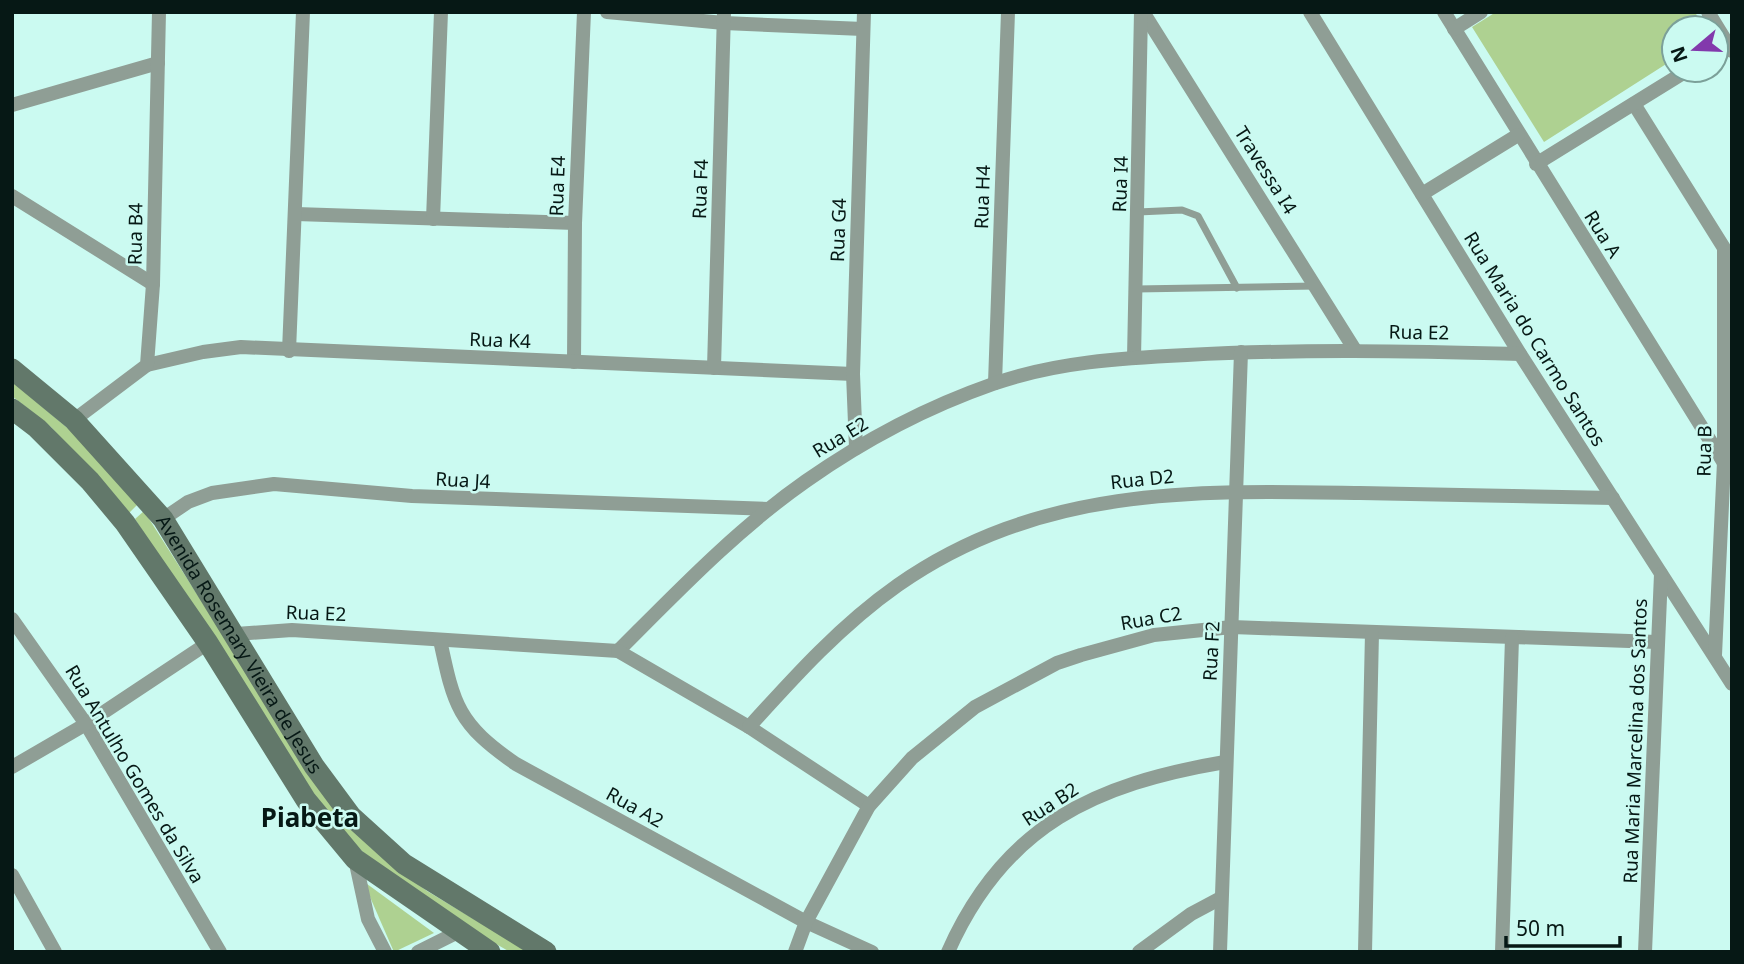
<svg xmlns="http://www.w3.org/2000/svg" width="1744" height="964" font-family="'Noto Sans',sans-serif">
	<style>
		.green { fill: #aed191 }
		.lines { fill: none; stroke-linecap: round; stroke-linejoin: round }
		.lane { stroke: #8f9e95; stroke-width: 7 }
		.street { stroke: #8f9e95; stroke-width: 14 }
		.secondary { stroke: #62786a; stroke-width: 21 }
		.labels { text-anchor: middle; stroke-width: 5; stroke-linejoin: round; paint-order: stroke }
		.street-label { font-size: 19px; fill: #061815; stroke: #cbfaf1 }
		.district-label { font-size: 26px; font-weight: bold; fill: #061815; stroke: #cbfaf1 }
	</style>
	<rect width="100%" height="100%" fill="#cbfaf1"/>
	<g class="green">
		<polygon points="1496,12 1695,12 1704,28 1674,28 1674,59 1544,142 1472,27"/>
		<polygon points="12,381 78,437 139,503 128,514 51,427 12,396"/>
		<polygon points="144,511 316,781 370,847 427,891 529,952 510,952 441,912 387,875 345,835 308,792 135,519"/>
		<polygon points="363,881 434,933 394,952"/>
	</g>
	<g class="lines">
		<g class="lane">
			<polyline points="1138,212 1182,210 1198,216 1237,288"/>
			<polyline points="1136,289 1316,286"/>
		</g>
		<g class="street">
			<polyline points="607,12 724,23 863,29"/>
			<polyline points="1143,12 1355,350"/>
			<polyline points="1310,12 1520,354 1732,684"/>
			<polyline points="1444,12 1724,463"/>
			<polyline points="1708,12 1732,51"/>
			<polyline points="1454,29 1481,12"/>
			<polyline points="1634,104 1724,248 1724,462 1715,655"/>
			<polyline points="12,105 158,63"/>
			<polyline points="1536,164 1688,70"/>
			<polyline points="1422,194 1518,135"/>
			<polyline points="12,196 153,284"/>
			<polyline points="296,214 575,223"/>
			<polyline points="433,219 441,12"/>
			<polyline points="289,351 303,12"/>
			<polyline points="1134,358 1141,12"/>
			<polyline points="574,362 575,223 584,12"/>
			<polyline points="147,365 203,352 241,347 853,374"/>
			<polyline points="714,368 724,12"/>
			<polyline points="995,383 1008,12"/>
			<polyline points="74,420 147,365 153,284 159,12"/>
			<polyline points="856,448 853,374 864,12"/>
			<polyline points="163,519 188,502 212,493 274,484 412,496 768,509"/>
			<polyline points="12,619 86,724 220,952"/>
			<path d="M236,634L292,630L618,651C678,591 736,530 806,481C863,441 927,407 993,384C1055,362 1122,358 1187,355C1298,349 1409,351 1520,354"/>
			<path d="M440,640C454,706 458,724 516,764L806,922L872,952"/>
			<polyline points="618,651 749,727 869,806"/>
			<path d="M749,727C795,676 841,625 898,585C1040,486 1195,490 1360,493C1444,495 1529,496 1613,498"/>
			<polyline points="12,767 86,724 208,643"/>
			<polyline points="355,859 368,919 385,952"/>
			<polyline points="12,875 55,952"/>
			<polyline points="418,952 458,932"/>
			<polyline points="795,952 806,922 869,806 912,758 975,707 1057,663 1081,655 1154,635 1232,627 1657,642"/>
			<path d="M948,952C1004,825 1095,784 1225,762"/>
			<polyline points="1139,952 1191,914 1221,898"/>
			<polyline points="1220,952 1241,352"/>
			<polyline points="1365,952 1372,633"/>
			<polyline points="1502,952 1512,638"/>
			<polyline points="1645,952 1661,574"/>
		</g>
		<g class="secondary">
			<path id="s1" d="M12,369L74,420L163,519L314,766L351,816L404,864L546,952"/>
			<polyline points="12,409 37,428 90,481 125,523 208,643 306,800 355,859 490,952"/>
		</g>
	</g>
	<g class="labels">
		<g class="street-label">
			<text transform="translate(1266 170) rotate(58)" y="7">Travessa I4</text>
			<text transform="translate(1120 184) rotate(-88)" y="7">Rua I4</text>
			<text transform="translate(557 186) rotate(-88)" y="7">Rua E4</text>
			<text transform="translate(700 189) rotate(-88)" y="7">Rua F4</text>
			<text transform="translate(982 197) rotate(-88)" y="7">Rua H4</text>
			<text transform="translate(838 230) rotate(-88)" y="7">Rua G4</text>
			<text transform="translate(135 234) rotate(-89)" y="7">Rua B4</text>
			<text transform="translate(1603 234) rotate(58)" y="7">Rua A</text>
			<text transform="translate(1419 332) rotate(1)" y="7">Rua E2</text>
			<text transform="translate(1535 339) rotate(58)" y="7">Rua Maria do Carmo Santos</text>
			<text transform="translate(500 340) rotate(2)" y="7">Rua K4</text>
			<text transform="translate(840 437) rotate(-31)" y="7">Rua E2</text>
			<text transform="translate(1704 451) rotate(-89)" y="7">Rua B</text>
			<text transform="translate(1142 479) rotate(-6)" y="7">Rua D2</text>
			<text transform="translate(463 480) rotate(3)" y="7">Rua J4</text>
			<text transform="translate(316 613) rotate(2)" y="7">Rua E2</text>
			<text transform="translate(1151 618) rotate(-10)" y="7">Rua C2</text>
			<text dy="7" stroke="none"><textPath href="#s1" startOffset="360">Avenida Rosemary Vieira de Jesus</textPath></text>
			<text transform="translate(1211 651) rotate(-87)" y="7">Rua F2</text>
			<text transform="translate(1635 741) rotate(-88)" y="7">Rua Maria Marcelina dos Santos</text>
			<text transform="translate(135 774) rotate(59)" y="7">Rua Antulho Gomes da Silva</text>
			<text transform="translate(1050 804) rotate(-33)" y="7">Rua B2</text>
			<text transform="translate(635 807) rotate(29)" y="7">Rua A2</text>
		</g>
		<g class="district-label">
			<text x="310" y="827">Piabeta</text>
		</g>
	</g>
	<rect width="1744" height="964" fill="none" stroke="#061815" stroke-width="28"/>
	<g transform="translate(1695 49) rotate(251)"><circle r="33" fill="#cbfaf1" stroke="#7ca099" stroke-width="2"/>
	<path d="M0-5L12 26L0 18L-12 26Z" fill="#8239ac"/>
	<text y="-10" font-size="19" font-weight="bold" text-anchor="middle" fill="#061815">N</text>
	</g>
	<path d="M1506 936v10h114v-10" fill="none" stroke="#061815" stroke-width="3.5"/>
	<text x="1516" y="936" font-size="21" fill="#061815" stroke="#cbfaf1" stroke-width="5" paint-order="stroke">50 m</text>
</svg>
